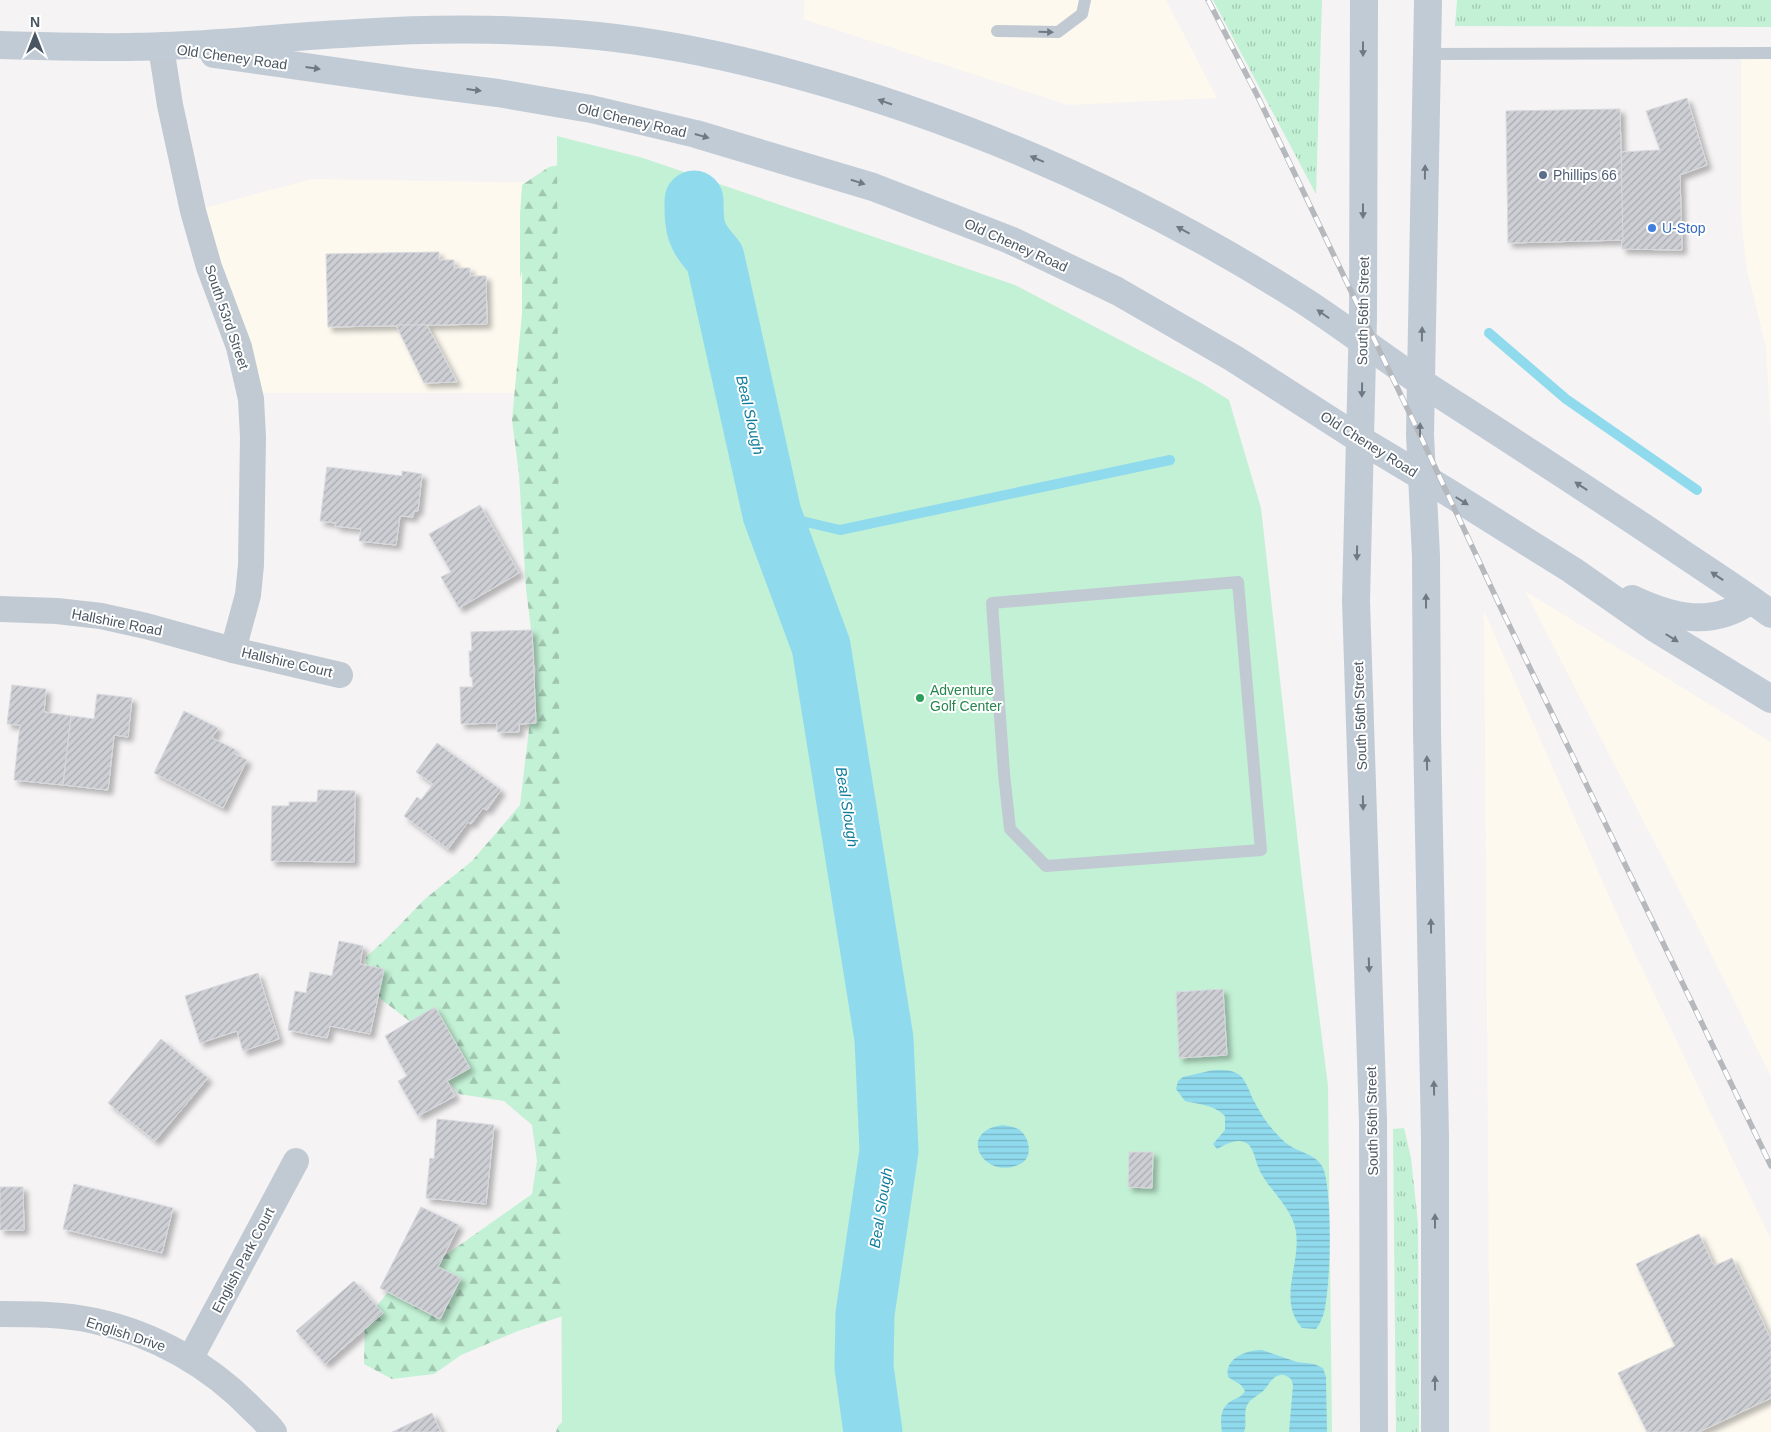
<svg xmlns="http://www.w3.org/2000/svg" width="1771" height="1432" font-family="Arial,sans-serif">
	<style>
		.commercial { fill: #fdf9ef }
		.grass { fill: url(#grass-tufts) }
		.forest { fill: url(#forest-firs) }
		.pitch { fill: #c3f1d5 }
		.water { fill: url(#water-rules) }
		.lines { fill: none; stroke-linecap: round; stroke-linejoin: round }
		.stream { stroke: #90daee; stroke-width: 10 }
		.river { stroke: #90daee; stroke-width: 59 }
		.building { fill: url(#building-hatch); stroke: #d7d9de; filter: url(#shadow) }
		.lane { stroke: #c1cad2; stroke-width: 12 }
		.street { stroke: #c1cad2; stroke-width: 26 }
		.secondary { stroke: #c1cbd6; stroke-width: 28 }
		.rail-casing { stroke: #b5b8bd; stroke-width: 5.5 }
		.rail { stroke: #fff; stroke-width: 4; stroke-dasharray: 11; stroke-linecap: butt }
		.oneway { fill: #6e7983 }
		.oneway2 { fill: #6e7984 }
		.service-dot { fill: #5c6f8a; stroke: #fff; stroke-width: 2 }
		.shop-dot { fill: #3f7fe0; stroke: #fff; stroke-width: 2 }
		.leisure-dot { fill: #2e9e5b; stroke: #fff; stroke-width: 2 }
		.labels { text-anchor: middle; stroke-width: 4; stroke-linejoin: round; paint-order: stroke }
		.street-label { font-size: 14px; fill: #4a5661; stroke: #fff }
		.service-label { font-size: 14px; fill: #4e5e75; stroke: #fff; text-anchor: start }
		.shop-label { font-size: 14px; fill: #366cbe; stroke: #fff; text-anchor: start }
		.leisure-label { font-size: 14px; fill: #27864d; stroke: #fff; text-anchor: start }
		.water-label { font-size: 15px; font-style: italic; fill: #0c7c9b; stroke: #fff }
	</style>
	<defs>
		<pattern id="grass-tufts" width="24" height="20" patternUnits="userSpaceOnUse" patternTransform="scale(1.25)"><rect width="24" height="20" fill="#c3f1d5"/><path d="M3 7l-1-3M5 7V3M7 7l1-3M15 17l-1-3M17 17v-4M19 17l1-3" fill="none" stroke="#a0c6b0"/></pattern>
		<pattern id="forest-firs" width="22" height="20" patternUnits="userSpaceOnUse" patternTransform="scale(1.25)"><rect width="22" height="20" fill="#c3f1d5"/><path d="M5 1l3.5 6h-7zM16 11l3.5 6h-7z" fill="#a0c6b0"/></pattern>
		<pattern id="water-rules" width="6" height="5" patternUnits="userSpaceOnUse" patternTransform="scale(1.25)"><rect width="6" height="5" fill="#90daee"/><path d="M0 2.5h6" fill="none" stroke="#78b4c4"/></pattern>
		<pattern id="building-hatch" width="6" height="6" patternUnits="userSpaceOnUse" patternTransform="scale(1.25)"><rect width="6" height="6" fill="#cdcfd5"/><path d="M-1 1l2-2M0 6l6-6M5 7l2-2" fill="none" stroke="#a8abb0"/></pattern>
		<filter id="shadow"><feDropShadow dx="4.5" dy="4.5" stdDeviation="2.5" flood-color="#0004"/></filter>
	</defs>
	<rect width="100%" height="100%" fill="#f5f3f3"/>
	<g class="commercial">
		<polygon points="805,0 1166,0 1217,98 1068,105 803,19"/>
		<polygon points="1741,53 1771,53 1771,438 1766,348 1747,270 1742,228 1741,199"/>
		<polygon points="312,179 557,183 558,393 250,393 193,211"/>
		<polygon points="1525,591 1771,742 1771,1077 1699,929"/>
		<polygon points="1484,611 1623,928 1771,1240 1771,1432 1490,1432"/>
	</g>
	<g class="grass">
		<polygon points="1213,0 1322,0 1316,194"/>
		<polygon points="1457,0 1771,0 1771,27 1455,26"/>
		<polygon points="1404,1128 1411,1158 1418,1223 1419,1432 1396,1432 1393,1129"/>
	</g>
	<polygon class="forest" points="584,160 1018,1432 556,1432 558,1426 595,1390 587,1308 518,1331 461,1355 434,1374 392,1379 364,1364 365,1321 388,1292 437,1261 532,1194 537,1161 532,1125 504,1101 459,1094 437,1067 433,1039 365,987 366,957 388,937 425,899 472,861 520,805 536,670 526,589 519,474 512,420 522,313 522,271 520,279 520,214 522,185 549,167"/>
	<polygon class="pitch" points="557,136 643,158 1015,285 1200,382 1229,400 1261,508 1303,888 1328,1086 1332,1432 562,1432"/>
	<g class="water">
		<path d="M1209,1071C1217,1070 1228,1069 1236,1073C1246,1077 1249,1092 1254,1101C1262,1117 1273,1132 1286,1143C1298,1153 1316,1153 1323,1168C1333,1191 1331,1291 1323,1316C1321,1321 1319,1325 1316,1329L1302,1328C1277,1300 1301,1264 1296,1232C1293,1209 1272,1193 1261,1173C1256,1165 1255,1152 1249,1145C1240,1136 1226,1144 1217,1149L1213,1144L1225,1130V1116C1213,1104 1200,1105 1185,1101L1176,1089L1178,1081L1183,1077Z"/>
		<path d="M1003,1125C1009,1126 1016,1127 1021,1131C1030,1139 1033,1158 1020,1164C984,1182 955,1131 1003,1125Z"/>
		<path d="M1262,1350L1297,1362L1314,1364L1323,1368L1326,1377L1327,1432H1289L1293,1385L1291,1379C1287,1376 1284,1374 1280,1375C1273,1376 1269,1384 1265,1389C1259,1396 1249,1398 1246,1408C1244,1416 1247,1424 1244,1432H1222C1220,1420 1220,1406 1233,1400C1239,1397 1241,1397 1245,1391L1241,1385L1228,1377C1224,1358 1247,1350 1262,1350Z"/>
	</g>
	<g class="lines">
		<g class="stream">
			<polyline points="1489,333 1566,399 1697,490"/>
			<polyline points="772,514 840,530 1170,460"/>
		</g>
		<path class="river" d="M694,200C694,230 695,235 715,258L772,514L821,646L884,1039L889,1151L865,1314L864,1367L873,1432"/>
	</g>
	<g class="building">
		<polygon points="1687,98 1707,165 1680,175 1682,250 1622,249 1621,152 1660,150 1646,111"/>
		<polygon points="1620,109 1623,240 1508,243 1506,111"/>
		<polygon points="439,252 439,260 454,260 454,268 470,268 470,276 486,276 487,324 328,327 326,254"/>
		<polygon points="396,325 427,325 457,382 424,383"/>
		<polygon points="327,467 402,476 402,471 422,474 418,511 414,511 413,517 400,516 396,545 359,541 361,529 335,526 336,523 320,521"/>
		<polygon points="480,505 519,573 459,608 441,577 451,572 429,534"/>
		<polygon points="532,630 536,723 519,724 519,732 497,732 497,723 461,724 460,687 473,687 472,677 470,677 469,651 472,651 471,632"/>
		<polygon points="12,685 46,689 44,712 71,716 63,785 14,780 20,725 7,724"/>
		<polygon points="97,694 132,698 128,737 114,735 108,790 63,785 71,716 94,719"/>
		<polygon points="184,711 218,728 212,738 236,750 233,753 247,760 223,808 154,773"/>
		<polygon points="437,743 501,790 487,810 483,808 471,824 468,822 448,849 404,816 417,797 421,800 433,784 416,772"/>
		<polygon points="318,790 355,791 354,862 271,861 272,806 289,806 289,802 317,802"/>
		<polygon points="339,941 363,946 360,964 384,969 370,1034 330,1026 327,1038 288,1030 295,991 306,993 310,972 332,976"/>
		<polygon points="258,973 279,1039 243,1051 237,1031 200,1043 185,996"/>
		<polygon points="1223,989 1227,1055 1179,1058 1176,992"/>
		<polygon points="435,1007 470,1068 447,1081 455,1096 418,1116 398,1081 407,1076 385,1036"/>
		<polygon points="161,1039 208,1078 155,1141 108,1103"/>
		<polygon points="437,1119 494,1125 486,1204 426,1198 430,1158 434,1159"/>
		<polygon points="1129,1152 1153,1152 1152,1188 1128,1187"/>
		<polygon points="74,1184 173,1208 162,1253 63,1229"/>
		<polygon points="0,1187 23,1187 24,1230 0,1230"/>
		<polygon points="421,1207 459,1225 438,1267 461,1278 440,1319 380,1288"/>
		<polygon points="1699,1234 1714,1266 1732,1258 1771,1339 1771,1398 1699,1432 1647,1432 1618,1373 1675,1346 1636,1264"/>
		<polygon points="354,1281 383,1313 325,1364 296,1331"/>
		<polygon points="432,1413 441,1432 392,1432"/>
	</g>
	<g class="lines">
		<g class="lane">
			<polyline points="997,31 1058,32 1082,14 1085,0"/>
			<polyline points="1427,54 1771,53"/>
			<polygon points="1238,582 1261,850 1046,866 1010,829 1004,774 992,603"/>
		</g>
		<g class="street">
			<polyline points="161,47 170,105 193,211 209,267 239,347 251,399 253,437 251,565 248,595 233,650"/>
			<polyline points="0,609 57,611 101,616 146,626 233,650 340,675"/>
			<path d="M0,1314C32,1314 64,1314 95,1321C155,1334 211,1366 253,1410C260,1417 268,1424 274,1432"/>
			<polyline points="190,1359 296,1161"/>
		</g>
		<g class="secondary">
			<polyline points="1364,0 1363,317 1356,601 1373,1121 1374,1432"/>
			<polyline points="1428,0 1420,435 1426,556 1427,731 1435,1137 1435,1432"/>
			<path d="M0,45C54,46 110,49 164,46C228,44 293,36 357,33C437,28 518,28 598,36C665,43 732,57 797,75C974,123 1143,199 1298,297C1344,326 1387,361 1433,390C1512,441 1590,491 1667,543C1702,567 1737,589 1771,614"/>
			<polyline points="214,54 411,82 498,93 591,109 696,134 873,187 1010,240 1117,291 1233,358 1361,440 1446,491 1572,570 1655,628 1771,699"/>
			<path d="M1632,599C1672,618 1712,628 1751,600"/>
		</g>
		<g class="rail-casing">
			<polyline id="rail" points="1208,0 1257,95 1420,435 1499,604 1771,1166"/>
		</g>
		<use href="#rail" class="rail"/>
	</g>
	<defs><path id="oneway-solid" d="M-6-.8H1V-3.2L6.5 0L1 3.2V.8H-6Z" transform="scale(1.25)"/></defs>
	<use class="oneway" href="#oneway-solid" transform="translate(1046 32) rotate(1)"/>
	<g class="oneway2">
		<use href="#oneway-solid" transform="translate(1363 49) rotate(90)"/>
		<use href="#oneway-solid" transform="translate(313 68) rotate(8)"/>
		<use href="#oneway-solid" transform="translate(474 90) rotate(7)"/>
		<use href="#oneway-solid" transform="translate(885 102) rotate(-161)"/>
		<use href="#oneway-solid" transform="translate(702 136) rotate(16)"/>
		<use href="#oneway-solid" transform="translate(1037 159) rotate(-157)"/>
		<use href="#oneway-solid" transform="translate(1425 172) rotate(-89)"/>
		<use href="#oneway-solid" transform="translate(858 182) rotate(17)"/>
		<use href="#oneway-solid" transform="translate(1363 211) rotate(90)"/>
		<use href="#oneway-solid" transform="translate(1183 230) rotate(-151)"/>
		<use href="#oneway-solid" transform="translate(1323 314) rotate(-145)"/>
		<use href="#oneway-solid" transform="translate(1422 334) rotate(-89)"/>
		<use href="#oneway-solid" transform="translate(1362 390) rotate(91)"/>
		<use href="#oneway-solid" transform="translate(1420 430) rotate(-89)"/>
		<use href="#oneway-solid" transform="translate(1581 486) rotate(-147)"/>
		<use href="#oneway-solid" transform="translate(1462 501) rotate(32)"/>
		<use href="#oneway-solid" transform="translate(1357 553) rotate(91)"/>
		<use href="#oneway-solid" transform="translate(1717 576) rotate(-146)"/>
		<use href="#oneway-solid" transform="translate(1426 601) rotate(-90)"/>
		<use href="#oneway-solid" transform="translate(1672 638) rotate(32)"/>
		<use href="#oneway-solid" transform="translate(1427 763) rotate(-91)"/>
		<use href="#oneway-solid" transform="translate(1363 803) rotate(89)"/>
		<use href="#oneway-solid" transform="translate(1431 926) rotate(-91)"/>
		<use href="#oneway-solid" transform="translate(1369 965) rotate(88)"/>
		<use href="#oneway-solid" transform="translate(1434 1088) rotate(-91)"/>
		<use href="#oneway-solid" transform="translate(1435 1221) rotate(-90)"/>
		<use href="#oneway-solid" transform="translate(1435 1383) rotate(-90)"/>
	</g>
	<circle class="service-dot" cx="1543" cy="175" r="5"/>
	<circle class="shop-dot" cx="1652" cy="228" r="5"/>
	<circle class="leisure-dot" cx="920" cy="698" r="5"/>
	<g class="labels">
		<g class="street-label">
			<text transform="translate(232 57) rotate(8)" y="5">Old Cheney Road</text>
			<text transform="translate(632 120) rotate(13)" y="5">Old Cheney Road</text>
			<text transform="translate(1016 245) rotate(24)" y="5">Old Cheney Road</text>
			<text transform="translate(1363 311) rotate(-89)" y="5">South 56th Street</text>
			<text transform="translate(227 317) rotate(71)" y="5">South 53rd Street</text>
			<text transform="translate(1369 444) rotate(32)" y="5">Old Cheney Road</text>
			<text transform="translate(117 622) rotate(11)" y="5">Hallshire Road</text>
			<text transform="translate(287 662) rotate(13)" y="5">Hallshire Court</text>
			<text transform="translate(1360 716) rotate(-92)" y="5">South 56th Street</text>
			<text transform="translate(1372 1121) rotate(-91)" y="5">South 56th Street</text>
			<text transform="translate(243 1260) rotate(-62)" y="5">English Park Court</text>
			<text transform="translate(126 1334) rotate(18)" y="5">English Drive</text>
		</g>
		<g class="service-label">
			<text x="1553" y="180">Phillips 66</text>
		</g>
		<g class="shop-label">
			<text x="1662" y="233">U-Stop</text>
		</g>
		<g class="leisure-label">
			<text x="930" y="695">Adventure<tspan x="930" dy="16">Golf Center</tspan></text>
		</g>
		<g class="water-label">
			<text transform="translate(750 415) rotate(77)" y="5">Beal Slough</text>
			<text transform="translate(847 807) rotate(81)" y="5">Beal Slough</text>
			<text transform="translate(881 1208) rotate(-81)" y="5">Beal Slough</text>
		</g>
	</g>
	<g transform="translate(35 35)" stroke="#ffffff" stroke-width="4" paint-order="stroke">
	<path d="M0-4L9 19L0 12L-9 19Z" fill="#4a5661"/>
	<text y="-8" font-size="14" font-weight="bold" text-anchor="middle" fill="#4a5661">N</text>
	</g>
</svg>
